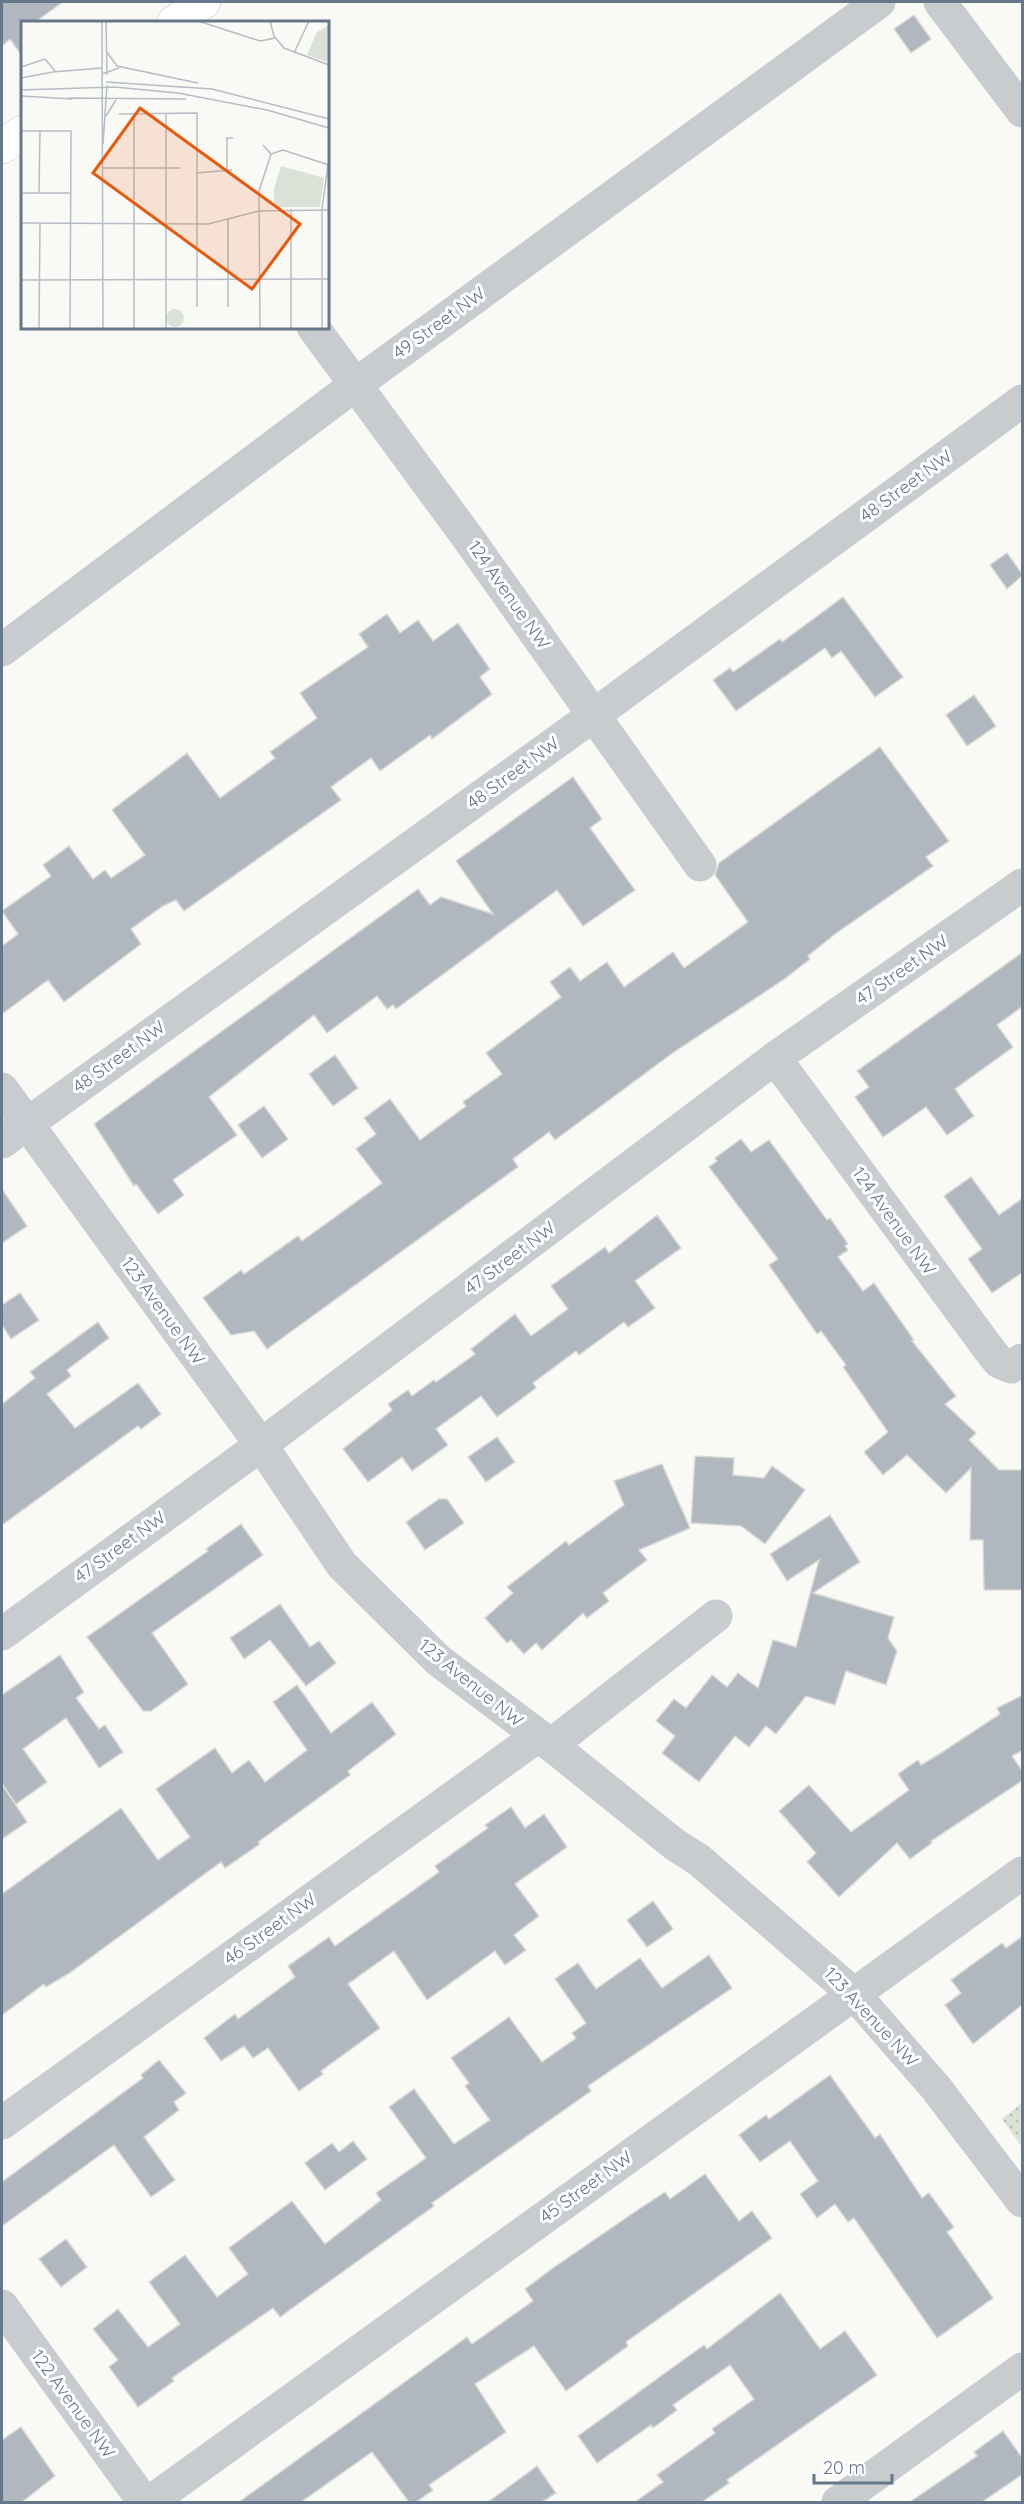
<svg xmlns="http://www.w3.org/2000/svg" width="1024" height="2504" font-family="Quicksand,sans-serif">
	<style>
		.grass { fill: url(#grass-dots) }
		.building { fill: #b0b7be; stroke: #dadad8; stroke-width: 1.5 }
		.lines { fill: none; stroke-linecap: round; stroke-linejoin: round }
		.major-casing { stroke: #bbbfc3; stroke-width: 34 }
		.minor { stroke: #c8cccf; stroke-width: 33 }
		.major { stroke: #fff; stroke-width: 33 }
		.labels { text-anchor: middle; stroke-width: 6; stroke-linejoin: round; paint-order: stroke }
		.street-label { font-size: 18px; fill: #657789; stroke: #fff }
		.inset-road { fill: none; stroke: #b5bdc4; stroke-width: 1.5 }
		.view { fill: #e8590c; fill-opacity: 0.15; stroke: #e8590c; stroke-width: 3 }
		.inset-edge { fill: none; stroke: #657789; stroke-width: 3 }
	</style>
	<defs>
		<pattern id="grass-dots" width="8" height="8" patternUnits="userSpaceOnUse" patternTransform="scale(1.5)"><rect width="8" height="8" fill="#dae1d6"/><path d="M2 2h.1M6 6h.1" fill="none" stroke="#b4bbb3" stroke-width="1.8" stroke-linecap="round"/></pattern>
	</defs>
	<rect width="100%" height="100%" fill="#f9f9f6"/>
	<polygon class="grass" points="1022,2103 1022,2147 1002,2119"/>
	<g class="building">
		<polygon points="2,2 63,2 35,22 22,22 22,56 10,39 2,46"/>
		<polygon points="914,15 931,39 911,53 894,29"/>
		<polygon points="1007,553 1023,575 1007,589 990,565"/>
		<polygon points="843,597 903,677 875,697 841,651 832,658 825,648 736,711 713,680 730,668 733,672 780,639 782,642"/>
		<polygon points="387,614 400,633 418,620 433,641 458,623 490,669 480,677 492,694 432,739 430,735 380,771 371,758 331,787 341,800 184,911 176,900 163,906 131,929 141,944 64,1002 48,980 2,1014 2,946 18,934 2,911 51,876 43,865 69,846 93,879 105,870 111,878 145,855 112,810 187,753 220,798 275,758 270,752 317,718 300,693 368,647 359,634"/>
		<polygon points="974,695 996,726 967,746 946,715"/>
		<polygon points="880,747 949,841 926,857 933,866 835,934 808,956 810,959 783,980 674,1052 555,1140 549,1132 513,1159 518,1167 267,1349 254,1331 231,1335 203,1298 241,1270 244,1274 298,1236 302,1241 382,1183 356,1149 376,1134 364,1118 390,1099 420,1140 466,1106 463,1102 502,1074 486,1053 561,997 550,982 570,967 580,981 607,962 624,987 673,952 684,968 748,922 715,875 719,863"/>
		<polygon points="573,777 602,819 590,828 635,890 583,926 557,890 396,1009 393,1005 387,1009 377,996 327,1033 314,1015 209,1097 237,1135 173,1180 184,1195 158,1214 136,1184 134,1186 94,1124 418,889 430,905 441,897 493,914 456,861"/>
		<polygon points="1023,952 1023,1006 997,1025 1013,1047 955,1089 974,1116 947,1135 926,1107 883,1137 855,1097 869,1087 857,1071"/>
		<polygon points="335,1055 358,1088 333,1106 309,1074"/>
		<polygon points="264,1106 288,1139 262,1158 238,1125"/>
		<polygon points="741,1139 751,1152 769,1140 827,1220 830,1218 848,1244 845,1246 848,1250 838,1257 863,1291 874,1283 914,1340 912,1341 956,1396 945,1404 976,1433 969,1440 999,1470 1023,1470 1022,1590 984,1590 983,1540 970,1540 971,1468 946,1493 907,1455 883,1475 864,1452 888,1432 843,1367 846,1365 821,1331 817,1334 769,1265 778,1259 709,1167 717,1161 715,1158"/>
		<polygon points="971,1177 999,1215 1023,1198 1023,1272 992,1293 968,1259 982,1249 944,1196"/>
		<polygon points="2,1189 27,1226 2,1243"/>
		<polygon points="657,1215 681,1248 635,1281 655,1308 628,1327 624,1322 579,1355 576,1351 533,1383 536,1388 497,1417 481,1396 436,1429 448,1445 412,1471 402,1457 368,1482 343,1449 392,1410 388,1404 408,1390 412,1396 434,1380 436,1382 475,1354 471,1349 515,1314 531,1336 568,1309 551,1286 605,1247 609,1253"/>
		<polygon points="20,1293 39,1320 11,1339 2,1325 2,1305"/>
		<polygon points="98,1322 109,1338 67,1370 71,1376 47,1394 75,1428 138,1383 161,1414 141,1429 138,1426 2,1525 2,1404 35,1378 30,1372"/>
		<polygon points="497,1437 515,1462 486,1482 468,1457"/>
		<polygon points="695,1456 734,1458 733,1475 764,1478 772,1466 805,1490 765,1544 741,1526 691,1523"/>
		<polygon points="662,1464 690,1528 639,1550 647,1560 603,1593 609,1601 587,1618 583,1613 542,1650 536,1643 524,1654 511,1640 507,1643 485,1618 513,1593 507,1587 566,1541 569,1545 624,1505 614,1481"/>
		<polygon points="439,1499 447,1499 464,1523 425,1550 406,1522"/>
		<polygon points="830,1515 860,1562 813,1593 894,1617 888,1638 897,1651 886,1685 846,1671 835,1705 806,1696 776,1734 766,1726 749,1747 735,1736 699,1782 662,1753 675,1736 656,1721 674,1699 686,1708 712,1675 727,1687 738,1673 758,1688 773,1640 796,1647 819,1560 787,1581 770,1554"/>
		<polygon points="241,1524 263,1555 152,1633 188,1684 151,1711 143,1711 87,1637 208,1551 206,1549"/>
		<polygon points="280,1604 310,1647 319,1641 336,1663 306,1686 270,1640 244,1659 230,1638"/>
		<polygon points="60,1655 84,1692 76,1698 99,1729 105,1725 123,1752 99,1768 66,1718 23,1749 47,1782 16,1804 2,1784 2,1695"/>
		<polygon points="297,1685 331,1733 372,1702 396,1734 348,1771 350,1775 258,1842 260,1844 225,1868 221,1862 68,1974 46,1987 44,1984 2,2015 2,1894 121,1808 158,1860 190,1837 156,1789 215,1748 232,1773 249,1760 265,1782 307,1750 273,1702"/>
		<polygon points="1023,1695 1023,1750 1012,1756 1023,1772 1023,1780 931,1841 932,1843 910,1859 897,1843 839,1897 807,1862 816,1853 779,1811 809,1785 851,1832 909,1790 898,1774 918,1760 921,1765 941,1753 1000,1714 997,1708"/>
		<polygon points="2,1784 27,1822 2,1839"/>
		<polygon points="511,1807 525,1828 544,1814 567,1847 515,1884 539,1916 514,1935 526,1950 505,1965 495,1951 427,2000 394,1951 348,1984 380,2028 321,2071 323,2074 299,2091 268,2048 253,2058 244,2046 221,2061 204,2038 235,2014 238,2019 295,1977 288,1966 329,1937 335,1946 439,1872 435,1866 488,1828 485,1825"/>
		<polygon points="653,1901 673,1929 647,1947 627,1920"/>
		<polygon points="1023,1936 1023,2004 973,2044 945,2005 961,1993 951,1980 1002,1943 1006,1948"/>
		<polygon points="709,1955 732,1988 588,2086 591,2091 432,2203 434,2206 280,2317 273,2308 172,2378 174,2381 138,2407 109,2367 118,2360 93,2329 118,2309 148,2347 180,2324 149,2282 185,2255 217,2297 248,2274 229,2248 292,2201 325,2244 381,2200 376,2193 426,2158 389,2107 414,2089 454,2144 490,2120 465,2086 469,2083 451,2058 509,2017 542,2062 576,2038 572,2033 586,2023 555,1979 578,1963 596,1989 640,1958 662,1988"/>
		<polygon points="159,2060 186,2093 174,2102 179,2110 144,2137 175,2180 151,2197 114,2145 2,2226 2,2182 143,2078 141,2075"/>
		<polygon points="830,2075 875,2138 880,2134 922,2198 929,2193 954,2227 947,2232 993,2298 937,2338 854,2218 848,2222 835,2204 817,2218 800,2194 818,2181 790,2141 760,2162 739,2135 766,2115 769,2119"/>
		<polygon points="353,2141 367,2159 325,2190 305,2163 332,2143 339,2152"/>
		<polygon points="705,2174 739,2221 752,2211 772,2238 626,2342 628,2346 566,2391 534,2346 475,2384 506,2432 429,2485 433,2490 416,2502 409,2502 372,2452 301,2502 239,2502 467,2337 472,2344 533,2301 525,2289 553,2268 642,2207 665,2192 670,2199"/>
		<polygon points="66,2239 87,2267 61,2287 39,2259"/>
		<polygon points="780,2293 820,2349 845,2331 877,2375 727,2480 729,2483 702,2502 635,2502 663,2482 657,2475 715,2433 712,2429 754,2399 730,2365 673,2405 677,2410 653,2428 651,2425 597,2463 578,2436 704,2345 707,2349"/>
		<polygon points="21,2427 55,2476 22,2502 2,2502 2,2440"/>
		<polygon points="1003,2431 1023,2459 1023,2474 982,2502 910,2502 977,2456 974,2452"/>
		<polygon points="537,2466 556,2493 542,2502 488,2502"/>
	</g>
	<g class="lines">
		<g class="major-casing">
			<g id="major">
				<polyline points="174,22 204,2"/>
				<polyline points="2,147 22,132"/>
			</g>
		</g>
		<g class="minor">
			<polyline points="940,2 1022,111"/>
			<polyline points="313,327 468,538 700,865"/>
			<polyline points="2,650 355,385 879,2"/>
			<polyline points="775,1058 988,1348 999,1362 1011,1367 1022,1360"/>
			<polyline points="2,1089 261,1445 342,1565 438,1660 551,1745 674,1844 699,1860 855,1995 936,2088 1022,2201"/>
			<polyline points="2,1142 594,715 1022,401"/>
			<polyline points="2,1634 261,1445 775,1058 1022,885"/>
			<polyline points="551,1745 716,1616"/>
			<polyline points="2,2123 538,1736"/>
			<polyline points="2,2306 144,2502"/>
			<polyline points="150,2502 1022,1873"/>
			<polyline points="838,2502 1022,2369"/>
		</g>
		<use href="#major" class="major"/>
	</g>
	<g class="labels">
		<g class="street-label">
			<text transform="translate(439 323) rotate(-36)" y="6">49 Street NW</text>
			<text transform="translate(906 486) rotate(-36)" y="6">48 Street NW</text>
			<text transform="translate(509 595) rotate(55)" y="6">124 Avenue NW</text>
			<text transform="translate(513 773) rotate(-36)" y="6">48 Street NW</text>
			<text transform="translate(902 970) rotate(-35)" y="6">47 Street NW</text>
			<text transform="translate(119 1057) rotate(-36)" y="6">48 Street NW</text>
			<text transform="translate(894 1221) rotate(54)" y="6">124 Avenue NW</text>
			<text transform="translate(510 1258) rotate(-37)" y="6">47 Street NW</text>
			<text transform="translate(163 1311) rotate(54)" y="6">123 Avenue NW</text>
			<text transform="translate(120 1547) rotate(-36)" y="6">47 Street NW</text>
			<text transform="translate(471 1683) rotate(39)" y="6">123 Avenue NW</text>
			<text transform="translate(270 1929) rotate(-36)" y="6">46 Street NW</text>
			<text transform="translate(871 2017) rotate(47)" y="6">123 Avenue NW</text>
			<text transform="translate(586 2187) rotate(-36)" y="6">45 Street NW</text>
			<text transform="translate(73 2404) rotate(54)" y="6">122 Avenue NW</text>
		</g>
	</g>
	<g transform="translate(21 21)">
		<rect width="308" height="308" fill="#f9f9f6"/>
		<path d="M307,5L306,41L286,34L296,11ZM260,145L303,157L299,186H253V168ZM145 297a9 9 0 1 1 18 0a9 9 0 1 1-18 0Z" fill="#dae1d6"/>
		<path class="inset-road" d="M81,0L82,307M85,0L86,54M177,0L239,20L255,17M249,0L253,15L263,27L308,44M85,30L96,45L177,62M273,32L288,0M0,46L24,38L35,51M31,51L81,47M81,53L98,47M0,57L32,51M85,61L191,68L308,98M0,69L93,66L157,72L246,89L308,107M0,75L51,78M47,77L165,78M113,92V307M98,93L176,92V286M85,95L95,79M0,110H50L49,307M82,123L86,64M242,124L250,133L262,129L308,144M81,147H159M206,150V117H212M175,152L211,149M0,172H49M18,172L19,109M270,188V307M0,202L187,203L238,190L308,189M0,259L308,258M207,286V198M18,307L19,202M145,307V92M239,307L238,170L250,133M301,307V188L307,144"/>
		<path class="view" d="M119,87L279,203L231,268L72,152Z"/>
		<rect width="308" height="308" class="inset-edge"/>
	</g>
	<rect width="1024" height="2504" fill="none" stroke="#657789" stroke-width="6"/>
	<path d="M814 2474v9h78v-9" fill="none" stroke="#657789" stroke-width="3"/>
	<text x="823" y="2474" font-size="18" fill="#657789" stroke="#ffffff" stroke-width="4.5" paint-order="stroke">20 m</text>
</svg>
